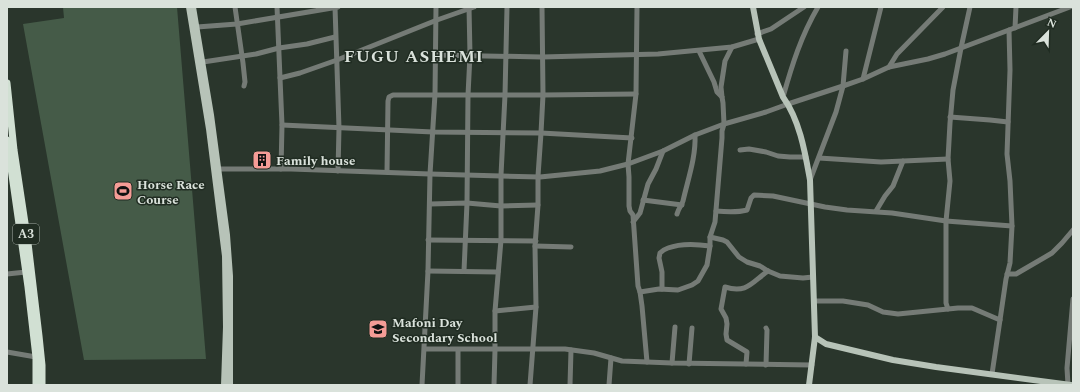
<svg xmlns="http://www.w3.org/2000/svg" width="1080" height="392" font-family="Spectral,serif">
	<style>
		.park { fill: #455b48 }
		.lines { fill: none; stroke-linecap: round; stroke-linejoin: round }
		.minor { stroke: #757b76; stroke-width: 5 }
		.major { stroke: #b7c3b8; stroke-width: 6 }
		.highway { stroke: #d1e0d3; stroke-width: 7 }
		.labels { text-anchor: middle; stroke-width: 3; stroke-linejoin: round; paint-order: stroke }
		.shield { fill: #202c22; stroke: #a2aba4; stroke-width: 1 }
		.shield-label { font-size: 12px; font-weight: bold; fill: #dae2db }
		.poi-label { font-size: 13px; font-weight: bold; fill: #dae2db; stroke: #202c22; text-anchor: start }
		.district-label { font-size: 17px; font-weight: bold; letter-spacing: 1px; fill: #dae2db; stroke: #202c22 }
	</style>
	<rect width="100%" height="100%" fill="#2a362c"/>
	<polygon class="park" points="63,7 177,7 206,359 84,360 23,24 64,18"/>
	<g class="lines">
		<g class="minor">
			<polyline points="235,7 243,63 245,82 244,86"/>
			<polyline points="277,7 282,125 281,169"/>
			<polyline points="335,7 339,128 338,171"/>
			<polyline points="637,7 636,94 628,164 629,177 629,206 630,211 633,215 638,286 640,292 642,306 647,362"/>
			<polyline points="197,27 237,24 338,7"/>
			<polyline points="1015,28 1016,7"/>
			<polyline points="757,34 771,29 804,7"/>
			<polyline points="699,51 714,82 717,92 722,97"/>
			<polyline points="435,55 542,57 658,54 732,47 759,39"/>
			<polyline points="203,62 256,54 279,48 307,44 335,37"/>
			<polyline points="889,67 897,54 943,7"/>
			<polyline points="280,78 300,73 337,60 437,20 474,7"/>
			<polyline points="863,79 881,7"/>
			<path d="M783,97C792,65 801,36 818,7"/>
			<polyline points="950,117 990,120 1008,122"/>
			<polyline points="282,125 433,132 541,133 632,138"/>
			<polyline points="740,150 749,149 766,152 778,156 790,157 806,157"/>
			<polyline points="819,158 881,162 948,159"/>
			<polyline points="219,169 291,169 430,174 540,177 600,171 628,164 663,151 695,135 724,124 766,112 788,104 843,86 863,79 889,67 928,59 945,54 1070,7"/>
			<polyline points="387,172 388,101 389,97 393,95 543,95 636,94"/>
			<polyline points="810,180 836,112 843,86 846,51"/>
			<polyline points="643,200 682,205"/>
			<polyline points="430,204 467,203 501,206 538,205"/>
			<path d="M716,211C726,212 736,213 747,210L751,198L754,195L773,196L825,207L847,210L892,213L946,221L1012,226"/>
			<polyline points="876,211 885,196 893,186 903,161"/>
			<path d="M677,214C679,207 681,207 683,201C688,179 696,157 695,135"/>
			<polyline points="633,222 640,213 648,184 656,169 663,151"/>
			<polyline points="710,237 723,240 727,242 739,257 747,262 760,266 768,271 780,276 803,278 813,277"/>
			<polyline points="428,240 536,241"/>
			<polyline points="535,246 571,247"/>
			<polyline points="428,271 498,272"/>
			<polyline points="464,271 467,203 468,95 470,55 469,7"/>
			<polyline points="7,274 26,272"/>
			<polyline points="1007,274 1016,274 1052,253 1062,243 1073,230"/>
			<path d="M662,289V272L659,258L660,253C662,251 665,249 668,248C681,243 697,244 710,246"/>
			<polyline points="640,292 659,289 678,290 692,285 698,281 707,265 710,246 710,237 715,222 722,138 722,131 724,124 723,103 722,97 721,87 725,61 732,47"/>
			<polyline points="814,301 843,301 868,305 883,312 898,314 958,308 972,308 1000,320"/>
			<polyline points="948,309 946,303 946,221 950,181 948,159 950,123 953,90 961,48 970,7"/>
			<polyline points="495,311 536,307"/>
			<polyline points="425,349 565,349 594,353 622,361 672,363 812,365"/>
			<polyline points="7,352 36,357"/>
			<polyline points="672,363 675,327"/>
			<polyline points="689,364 692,328"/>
			<path d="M746,364L747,352L727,340L726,334L727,324L726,318L721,309L725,287C747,294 752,282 768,271"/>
			<polyline points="766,365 767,330 766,328"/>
			<polyline points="992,374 1000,320 1006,279 1010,263 1012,226 1010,181 1007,154 1010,70 1009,30"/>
			<polyline points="422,385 428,271 430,174 435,94 436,7"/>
			<polyline points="458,385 458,350"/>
			<polyline points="494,385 495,350 495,311 501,240 501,175 505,95 507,7"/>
			<polyline points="530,385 536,307 535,246 538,205 538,176 541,133 543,95 542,7"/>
			<polyline points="570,385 571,350"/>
			<polyline points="609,385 611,358"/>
			<polyline points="1068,385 1067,368 1073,299"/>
		</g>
		<g class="major">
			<polyline points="189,7 209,129 225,256 226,327 224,385"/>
			<polyline points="193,7 211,115 227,235 230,276 230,385"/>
			<path d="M753,7L759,39L783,97C800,121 805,152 810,180L815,337L809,385"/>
			<polyline points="815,337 826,344 893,360 936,367 1071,385"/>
		</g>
		<g class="highway">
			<polyline points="7,83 14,150 28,243 39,336 42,365 42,385"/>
			<polyline points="7,140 28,287 36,357 36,385"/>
		</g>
	</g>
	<defs>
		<g id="building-square" transform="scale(1)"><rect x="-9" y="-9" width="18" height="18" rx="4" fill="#f59c96" stroke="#202c22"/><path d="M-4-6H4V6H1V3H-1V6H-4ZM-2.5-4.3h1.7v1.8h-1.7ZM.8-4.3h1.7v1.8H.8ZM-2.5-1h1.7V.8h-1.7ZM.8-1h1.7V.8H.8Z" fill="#111"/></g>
		<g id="stadium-square" transform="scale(1)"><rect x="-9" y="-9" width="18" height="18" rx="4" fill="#f59c96" stroke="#202c22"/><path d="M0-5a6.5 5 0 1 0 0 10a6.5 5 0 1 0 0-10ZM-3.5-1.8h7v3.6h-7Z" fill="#111"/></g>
		<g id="school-square" transform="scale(1)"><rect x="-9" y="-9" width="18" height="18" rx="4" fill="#f59c96" stroke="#202c22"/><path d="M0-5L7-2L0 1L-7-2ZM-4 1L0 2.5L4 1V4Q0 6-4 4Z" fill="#111"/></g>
	</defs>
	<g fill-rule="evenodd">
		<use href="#building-square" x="262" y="160"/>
		<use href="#stadium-square" x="123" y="191"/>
		<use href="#school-square" x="378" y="329"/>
	</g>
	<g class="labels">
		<rect class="shield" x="13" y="224" width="26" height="20" rx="3"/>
		<g class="shield-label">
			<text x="26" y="238">A3</text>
		</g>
		<g class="poi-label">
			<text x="276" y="165">Family house</text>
			<text x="137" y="189">Horse Race<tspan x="137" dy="15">Course</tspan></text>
			<text x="392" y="327">Mafoni Day<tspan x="392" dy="15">Secondary School</tspan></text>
		</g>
		<g class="district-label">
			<text x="414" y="62">FUGU ASHEMI</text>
		</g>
	</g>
	<rect width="1080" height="392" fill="none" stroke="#dae2db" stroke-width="16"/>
	<g transform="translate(1048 32) rotate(23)" stroke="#202c22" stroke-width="3" paint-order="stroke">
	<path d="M0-3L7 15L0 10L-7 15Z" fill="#dae2db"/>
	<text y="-6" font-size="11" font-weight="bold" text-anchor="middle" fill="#dae2db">N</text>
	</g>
</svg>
